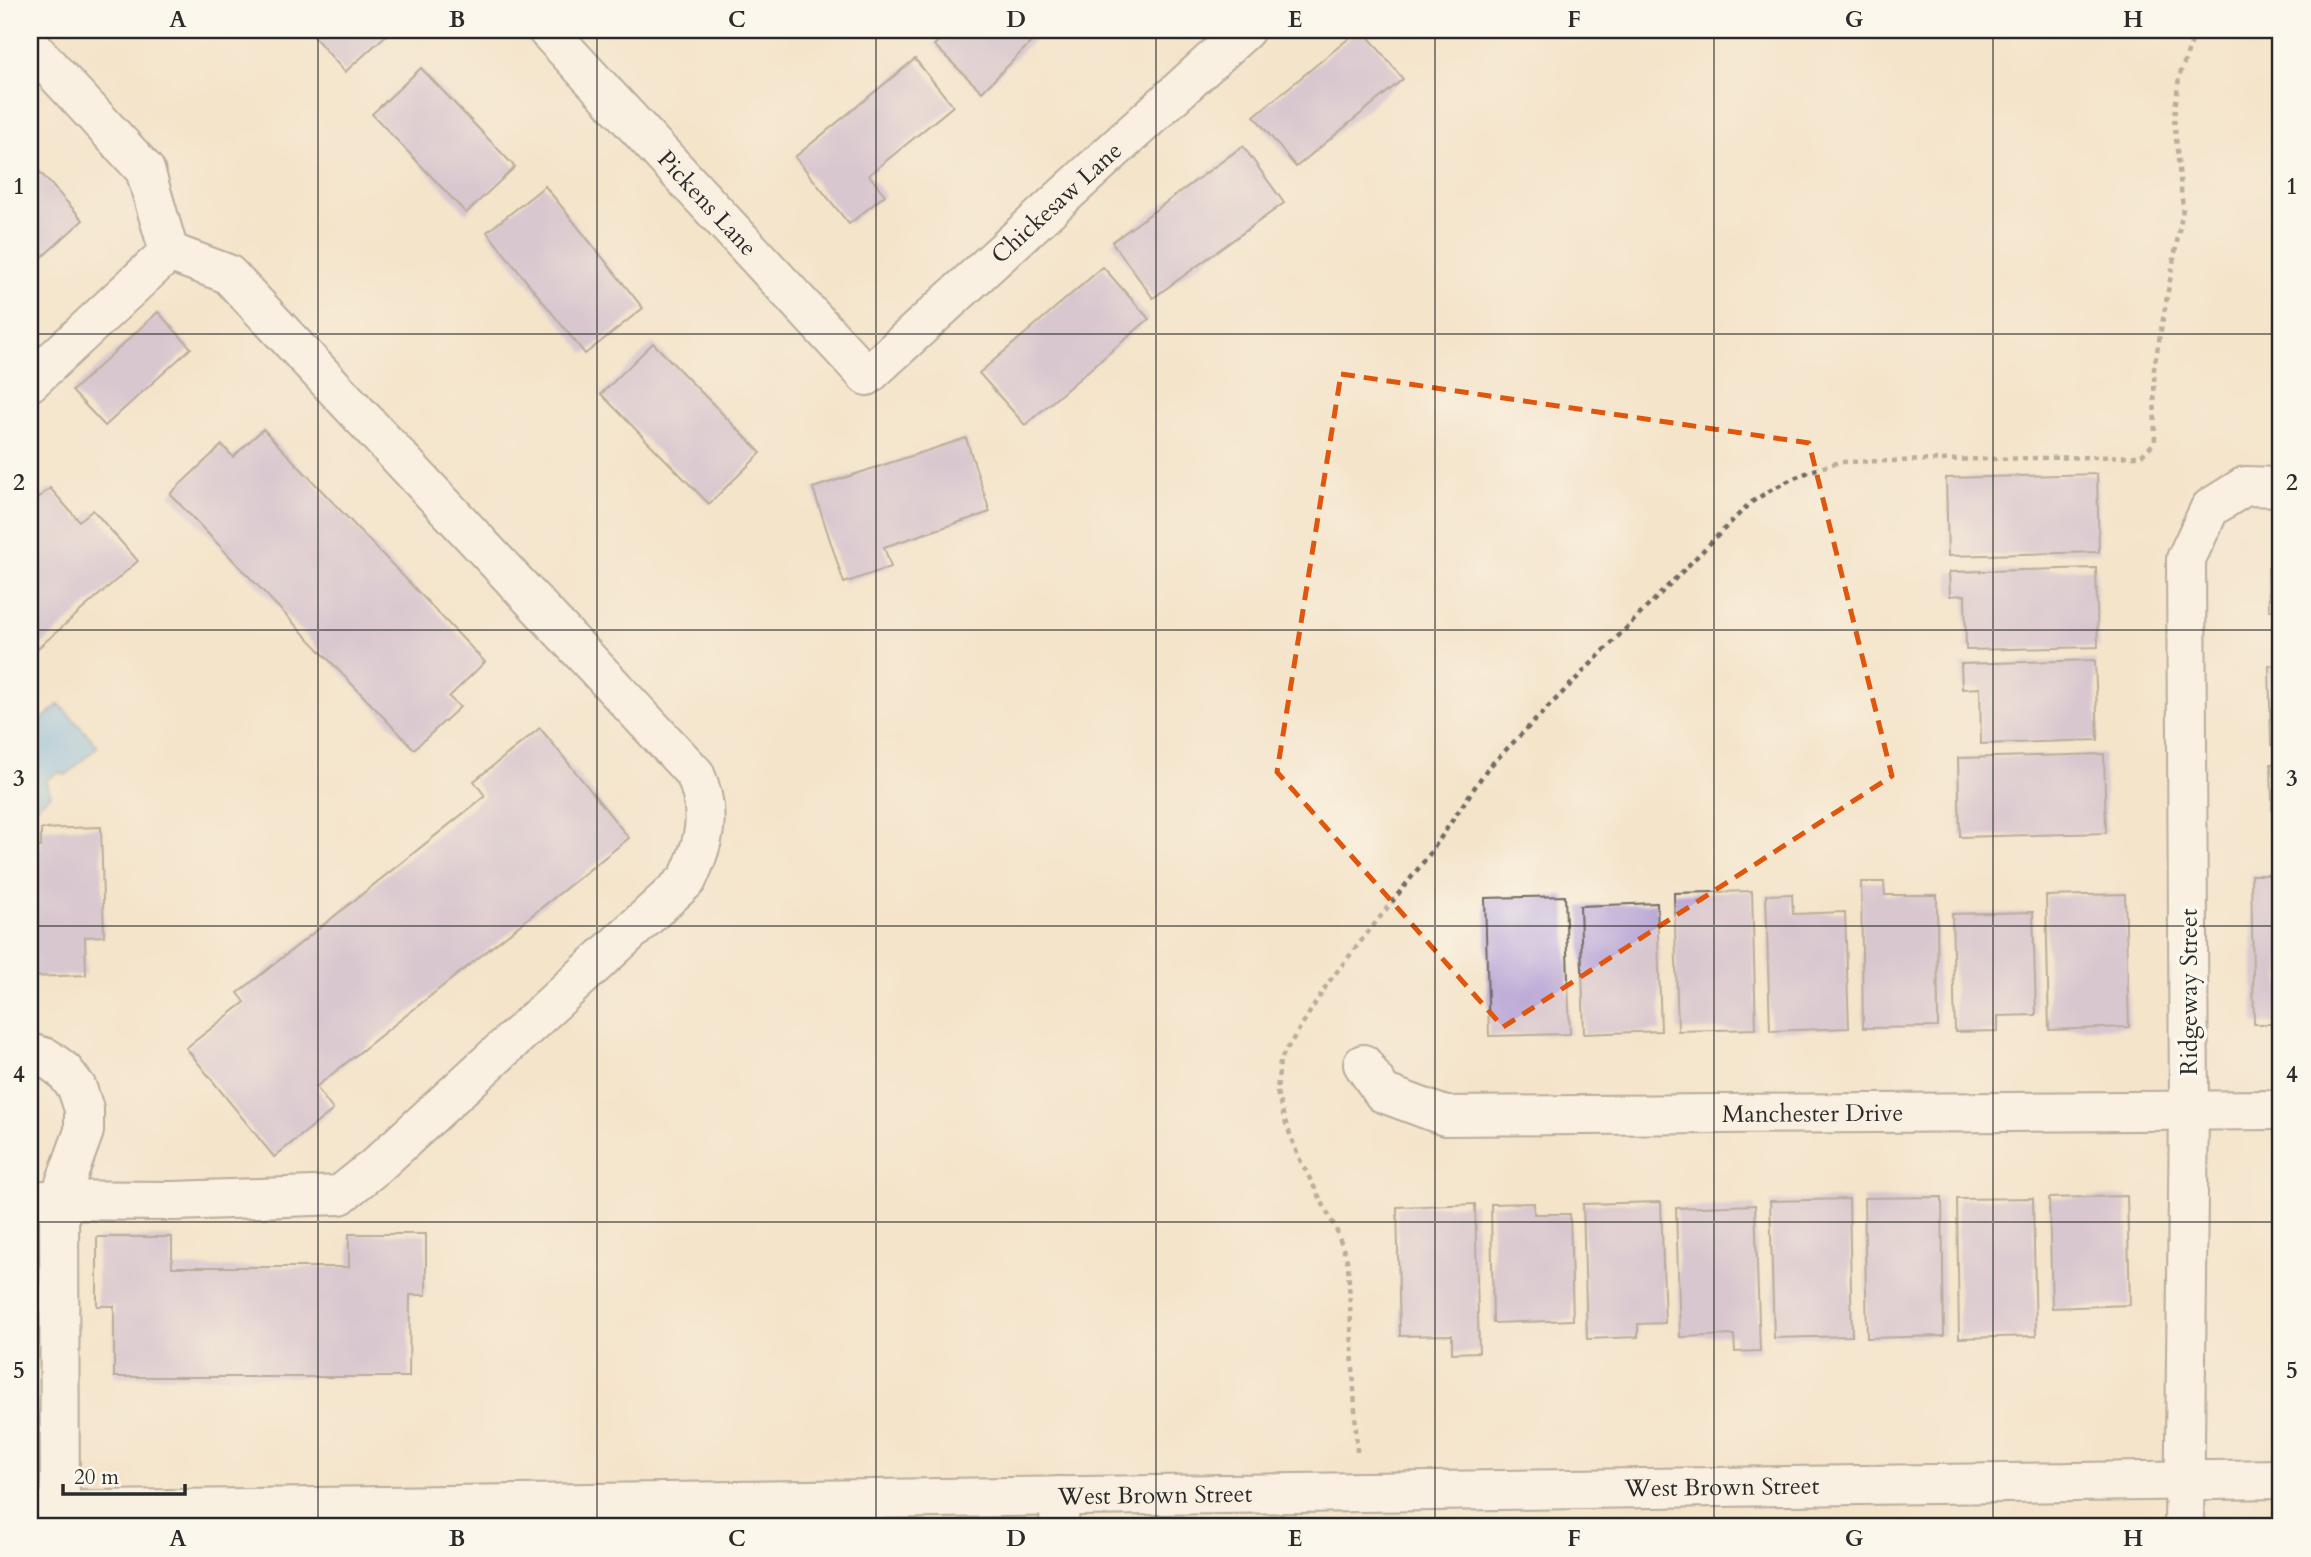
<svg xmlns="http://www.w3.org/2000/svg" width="2311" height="1557" font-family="Cardo,serif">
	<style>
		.water { fill: #77baed; stroke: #51728c; stroke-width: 2 }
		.building { fill: #b8a5d6 }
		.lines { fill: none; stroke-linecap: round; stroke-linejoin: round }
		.minor-casing { stroke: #716c63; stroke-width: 42 }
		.major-casing { stroke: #716c63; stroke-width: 42 }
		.path { stroke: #716c63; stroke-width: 4.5; stroke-dasharray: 5 5; stroke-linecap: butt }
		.minor { stroke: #fff; stroke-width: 38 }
		.major { stroke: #fff; stroke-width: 38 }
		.marked { fill: none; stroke: #df570e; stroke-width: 5; stroke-dasharray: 14 9; stroke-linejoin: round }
		.grid { fill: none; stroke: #2b2b2b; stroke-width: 2; stroke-opacity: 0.55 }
		.labels { text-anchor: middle; stroke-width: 7; stroke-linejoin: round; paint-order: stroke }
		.street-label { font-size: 24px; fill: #2b2b2b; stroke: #fbf7ec }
		.neatline { fill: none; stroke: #2b2b2b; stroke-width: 2.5 }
		.grid-label { font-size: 23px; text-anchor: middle; font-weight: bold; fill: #2b2b2b }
	</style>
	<rect width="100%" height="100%" fill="#fbf7ec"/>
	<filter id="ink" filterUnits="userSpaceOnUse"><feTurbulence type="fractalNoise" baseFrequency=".0143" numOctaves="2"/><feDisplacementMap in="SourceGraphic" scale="14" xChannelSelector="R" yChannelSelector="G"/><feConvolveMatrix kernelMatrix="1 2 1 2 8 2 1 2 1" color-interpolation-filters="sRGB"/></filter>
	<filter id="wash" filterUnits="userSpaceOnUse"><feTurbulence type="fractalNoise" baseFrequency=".00686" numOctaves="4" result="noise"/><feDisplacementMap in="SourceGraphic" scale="28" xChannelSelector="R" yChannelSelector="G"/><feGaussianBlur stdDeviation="1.57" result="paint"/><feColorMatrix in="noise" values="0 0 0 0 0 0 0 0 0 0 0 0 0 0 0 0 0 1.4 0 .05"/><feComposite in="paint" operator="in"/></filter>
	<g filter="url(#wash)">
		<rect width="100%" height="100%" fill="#f4e4ca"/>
		<polygon class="water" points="59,704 98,746 66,775 59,772 45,781 51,794 30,812 30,731"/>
		<g id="blocks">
			<g class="building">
				<polygon points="308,30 392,30 345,72"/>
				<polygon points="950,30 1043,30 982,92 934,45"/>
				<polygon points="1359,30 1363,30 1403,79 1296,167 1254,116"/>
				<polygon points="915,59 953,106 869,175 885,195 849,224 795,157"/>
				<polygon points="421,68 515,167 466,213 372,114"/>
				<polygon points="1243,146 1284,203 1153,298 1112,242"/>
				<polygon points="30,161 83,220 30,268"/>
				<polygon points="545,186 643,308 585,354 487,232"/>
				<polygon points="1103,267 1149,319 1025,425 979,373"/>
				<polygon points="158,312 191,348 105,426 72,391"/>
				<polygon points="653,343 761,453 709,504 601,394"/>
				<polygon points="263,429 485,662 449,697 460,707 414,749 170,494 222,445 233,457"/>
				<polygon points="966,438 990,512 884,547 891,567 844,583 813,488"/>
				<polygon points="2097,474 2099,552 1948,556 1946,478"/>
				<polygon points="50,488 79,521 93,510 138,561 30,655 30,505"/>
				<polygon points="2268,567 2281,567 2281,609 2269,610"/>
				<polygon points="2096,568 2098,647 1966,650 1965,595 1950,596 1949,572"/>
				<polygon points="2095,660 2098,740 1981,744 1980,688 1962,689 1961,664"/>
				<polygon points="2281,665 2281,745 2271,745 2269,666"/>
				<polygon points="540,728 629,838 316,1087 333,1110 274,1157 186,1048 245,1002 238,993 485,796 474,781"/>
				<polygon points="2104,754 2106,833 1960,837 1958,758"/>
				<polygon points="2281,763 2281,844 2273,844 2271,764"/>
				<polygon points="101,827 104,936 85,937 86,975 30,977 30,847 41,847 41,829"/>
				<polygon points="2251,875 2278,875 2278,893 2281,893 2281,1024 2254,1024"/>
				<polygon points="1861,882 1884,882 1885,895 1937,895 1938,1027 1863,1028"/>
				<polygon points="1752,891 1756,1029 1678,1031 1674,893"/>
				<polygon points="1792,894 1793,914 1845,912 1849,1028 1770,1031 1766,895"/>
				<polygon points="2125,894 2129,1027 2049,1030 2046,896"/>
				<polygon points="1565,896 1570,1034 1489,1036 1485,898"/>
				<polygon points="1657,903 1661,1031 1584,1034 1580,906"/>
				<polygon points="2033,912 2036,1015 1998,1016 1998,1031 1955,1032 1952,914"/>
				<polygon points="2127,1196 2130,1305 2052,1308 2049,1198"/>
				<polygon points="1942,1197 1944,1336 1867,1338 1864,1198"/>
				<polygon points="2033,1198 2036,1336 1959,1338 1957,1199"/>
				<polygon points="1849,1199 1852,1336 1774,1338 1770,1201"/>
				<polygon points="1661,1202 1665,1323 1638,1324 1638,1337 1587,1339 1583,1204"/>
				<polygon points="1534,1203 1534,1214 1570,1214 1573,1320 1493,1323 1491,1204"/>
				<polygon points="1475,1204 1479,1352 1452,1353 1452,1335 1400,1336 1397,1207"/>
				<polygon points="1755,1205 1760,1351 1735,1352 1734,1335 1680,1337 1676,1208"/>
				<polygon points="349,1234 426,1234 426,1295 410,1295 409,1377 114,1377 114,1306 97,1306 97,1237 172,1237 172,1267 349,1267"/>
			</g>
		</g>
	</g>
	<g filter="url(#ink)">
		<use href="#blocks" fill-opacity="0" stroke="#716c63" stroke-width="2"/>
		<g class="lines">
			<g class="minor-casing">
				<g id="minor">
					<path id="s1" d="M547,30L867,376L1245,30"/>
					<polyline points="30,46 145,170 169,252"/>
					<path d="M30,382L169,252L228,274L695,774C712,814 705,842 687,880L376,1166L340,1195L174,1201L30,1200"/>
					<polyline points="30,1053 47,1058 64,1071 77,1088 84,1109 84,1131 59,1200 60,1526"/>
					<path id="s2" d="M1363,1064L1383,1093L1445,1116L2281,1110"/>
					<polyline points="2184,1527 2189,1111 2186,559 2210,508 2245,486 2281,487"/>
				</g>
			</g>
			<g class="major-casing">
				<g id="major">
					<path id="s3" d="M30,1511L2281,1479"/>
					<polyline points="1059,1527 1060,1496"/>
				</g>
			</g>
			<path class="path" d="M1357,1452L1348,1263L1336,1229L1298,1156L1284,1118L1277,1092L1280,1060L1328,983L1429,855L1487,769L1749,504C1778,484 1806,471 1840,462L2141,456L2155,442L2154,368L2183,209L2174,118L2179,77L2196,30"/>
			<use href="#minor" class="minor"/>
			<use href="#major" class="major"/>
		</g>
	</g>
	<path d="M0 0H2311V1557H0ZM1341,374L1809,443L1892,776L1503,1027L1277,772Z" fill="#f4e4ca" fill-opacity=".55" fill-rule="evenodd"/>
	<path class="marked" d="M1341,374L1809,443L1892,776L1503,1027L1277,772Z"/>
	<path class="grid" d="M318,30V1527M597,30V1527M876,30V1527M1156,30V1527M1435,30V1527M1714,30V1527M1993,30V1527M30,334H2281M30,630H2281M30,926H2281M30,1222H2281"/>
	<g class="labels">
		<g class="street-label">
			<text dy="8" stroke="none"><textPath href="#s1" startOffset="236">Pickens Lane</textPath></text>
			<text dy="8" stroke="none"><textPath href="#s1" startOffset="728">Chickesaw Lane</textPath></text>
			<text transform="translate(2189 992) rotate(-90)" y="8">Ridgeway Street</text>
			<text dy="8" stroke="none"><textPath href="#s2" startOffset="469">Manchester Drive</textPath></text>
			<text dy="8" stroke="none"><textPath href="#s3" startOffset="1692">West Brown Street</textPath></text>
			<text dy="8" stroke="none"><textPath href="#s3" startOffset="1125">West Brown Street</textPath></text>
		</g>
	</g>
	<rect width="2311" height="1557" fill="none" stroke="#fbf7ec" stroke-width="77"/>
	<path d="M63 1484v10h122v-10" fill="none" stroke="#2b2b2b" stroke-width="3.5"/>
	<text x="74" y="1484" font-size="21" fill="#2b2b2b" stroke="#fbf7ec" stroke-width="5" paint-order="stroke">20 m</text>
	<rect x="38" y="38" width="2234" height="1480" class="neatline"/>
	<g class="grid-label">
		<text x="178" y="27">A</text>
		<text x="457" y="27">B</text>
		<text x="737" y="27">C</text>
		<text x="1016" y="27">D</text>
		<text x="1295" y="27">E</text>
		<text x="1574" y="27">F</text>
		<text x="1854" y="27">G</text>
		<text x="2133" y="27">H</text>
		<text x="19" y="194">1</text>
		<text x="2292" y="194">1</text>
		<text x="19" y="490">2</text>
		<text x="2292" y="490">2</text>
		<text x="19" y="786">3</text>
		<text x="2292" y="786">3</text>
		<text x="19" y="1082">4</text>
		<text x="2292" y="1082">4</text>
		<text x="19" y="1378">5</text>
		<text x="2292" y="1378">5</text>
		<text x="178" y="1546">A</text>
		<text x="457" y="1546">B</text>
		<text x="737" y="1546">C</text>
		<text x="1016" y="1546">D</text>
		<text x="1295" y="1546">E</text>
		<text x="1574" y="1546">F</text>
		<text x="1854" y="1546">G</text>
		<text x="2133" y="1546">H</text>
	</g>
</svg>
